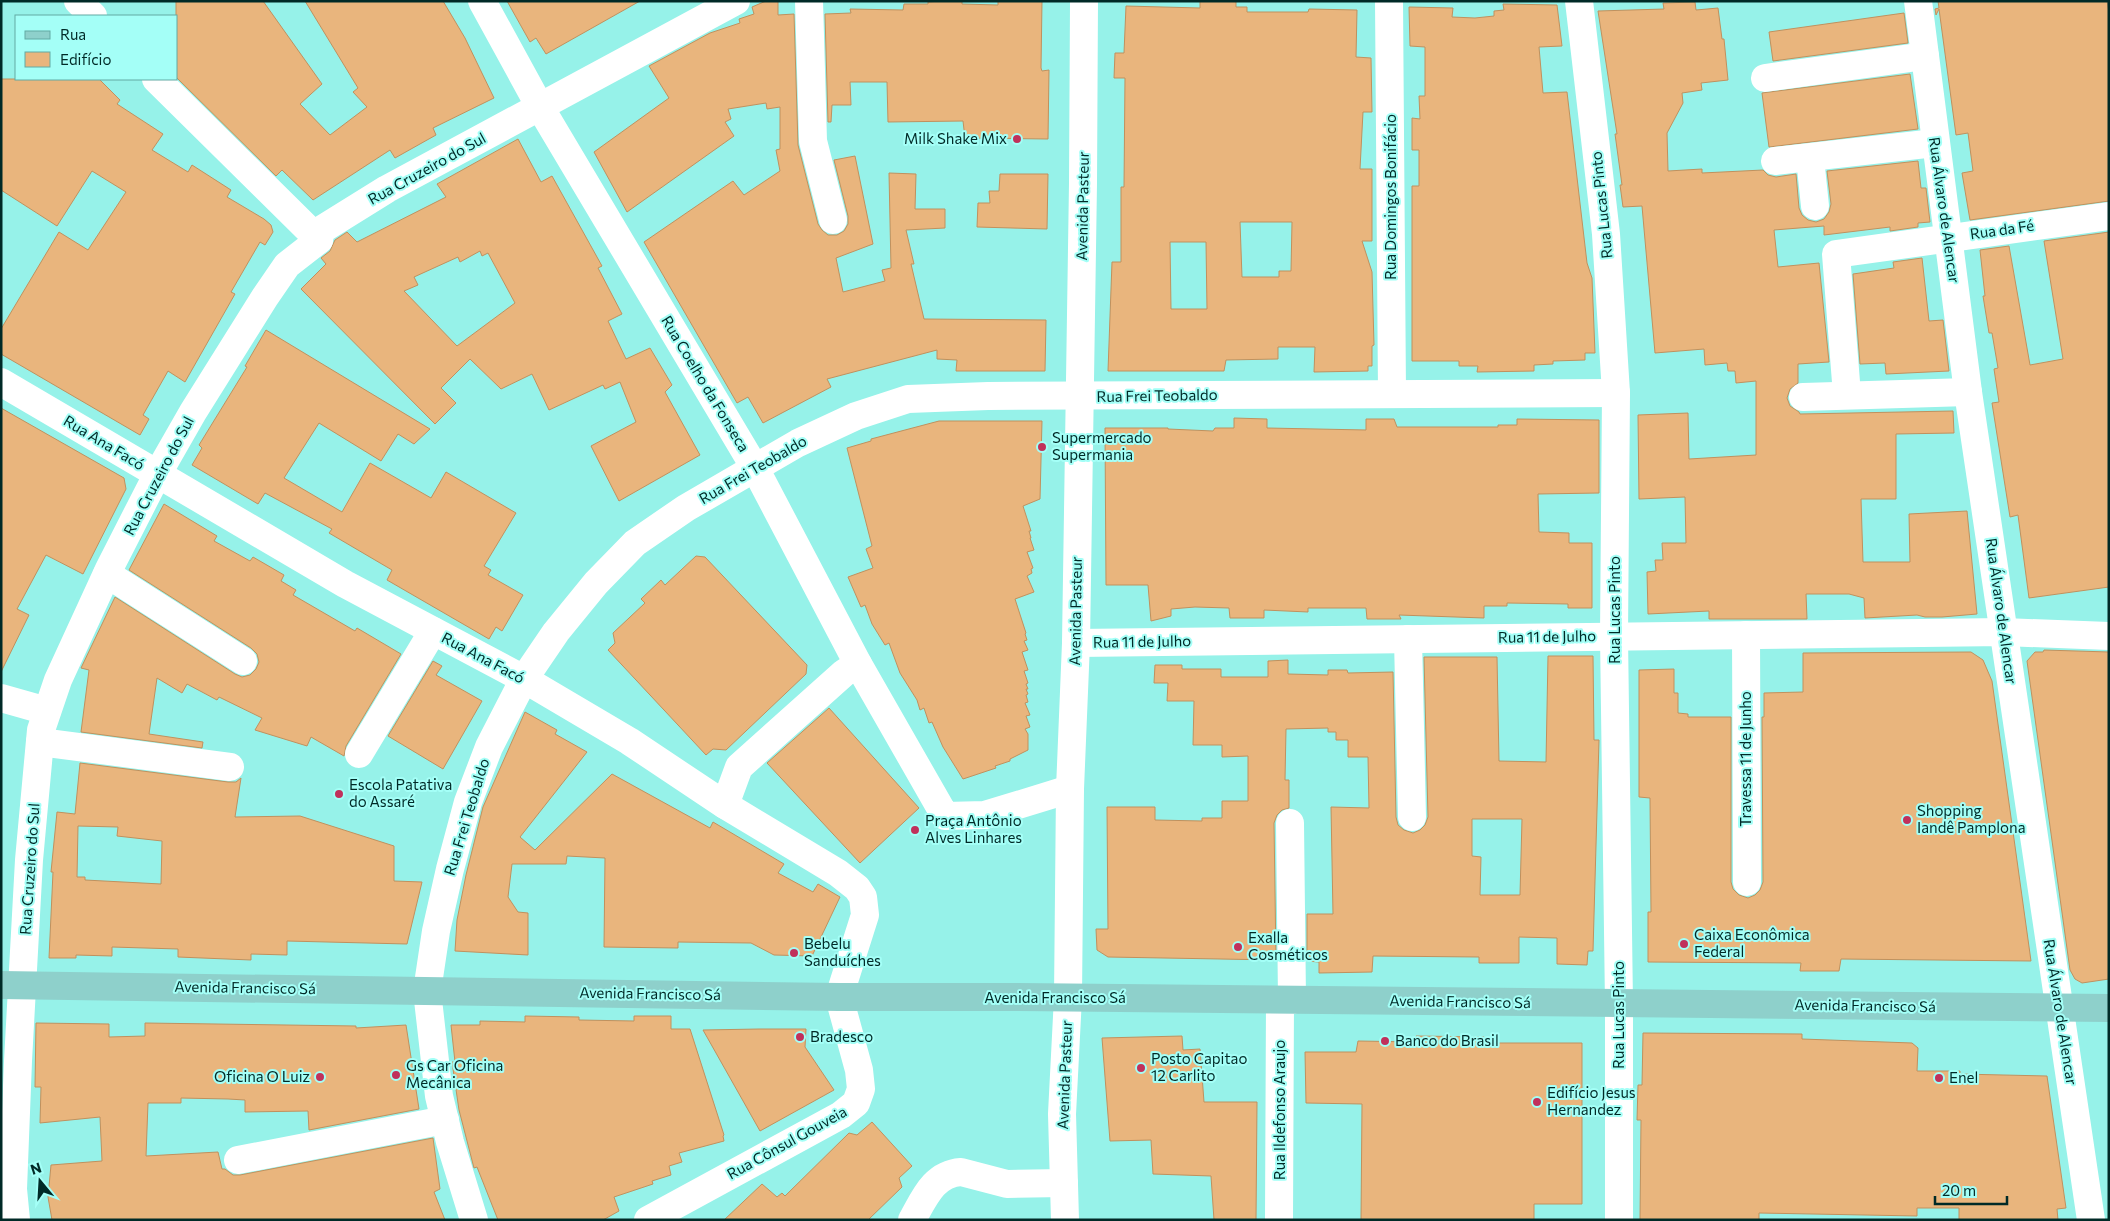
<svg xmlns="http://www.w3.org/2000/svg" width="2110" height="1221" font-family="Commissioner,sans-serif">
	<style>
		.building { fill: #e9b57d; stroke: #c0915e; fill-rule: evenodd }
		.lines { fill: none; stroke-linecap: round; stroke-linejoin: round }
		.minor { stroke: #fff; stroke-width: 28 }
		.major { stroke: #8ed0cb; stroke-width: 28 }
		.poi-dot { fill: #c0315b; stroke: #a4fff7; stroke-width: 2 }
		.labels { text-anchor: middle; stroke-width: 4; stroke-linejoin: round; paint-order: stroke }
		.poi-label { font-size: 15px; fill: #002a27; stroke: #a4fff7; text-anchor: start }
		.street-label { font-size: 15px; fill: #002a27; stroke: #a4fff7 }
	</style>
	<rect width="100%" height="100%" fill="#96f2e9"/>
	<g class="building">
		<polygon points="176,1 263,1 322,84 300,104 330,135 367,107 353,92 358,88 305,1 443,1 465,38 494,98 433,128 436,135 395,158 390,150 313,200 282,170 276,176 176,77"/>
		<polygon points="507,1 640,1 546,54 536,38 530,42"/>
		<polygon points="766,1 778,1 778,15 794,14 798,145 818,224 822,230 828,235 837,235 844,231 848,224 848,216 834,160 855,156 873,244 836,258 843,292 885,281 882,270 891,268 889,173 916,174 915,209 945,209 945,228 906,230 914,264 911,264 924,319 1046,320 1045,371 956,371 957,360 937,359 937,350 827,379 831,387 763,423 748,397 737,403 644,242 733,181 744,195 780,171 776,150 780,149 780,107 767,109 766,103 728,109 731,119 725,122 734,136 627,212 594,152 669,98 649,66 710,33 740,23 739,19 754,14 752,7"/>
		<polygon points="940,1 962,1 962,4 998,5 998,1 1042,1 1041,68 1042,71 1049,70 1048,139 965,138 963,121 888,122 887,82 850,82 851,105 832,105 831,122 828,122 825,14 851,13 850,9 903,10 904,4 928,4 928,2"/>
		<path d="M1200,1H1236V7H1247V12H1308L1309,9L1357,10L1356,57L1371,58L1372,112H1363L1360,169H1372V241H1362L1372,272L1374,345L1372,346V366H1368V371L1314,372L1315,347H1278V359L1226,360L1224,371H1108L1112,262H1121V187H1124L1125,78H1114L1115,53H1124L1126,6L1200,8ZM1240,222H1292L1291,271H1279V277H1242ZM1170,242H1206L1207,309H1171Z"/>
		<polygon points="1938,1 2107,1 2109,12 2109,201 1970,220 1962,173 1973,171 1968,133 1956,135 1939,9 1936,15 1935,9 1939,8"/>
		<polygon points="1695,2 1696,10 1718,8 1722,39 1724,39 1728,80 1701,83 1702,90 1682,93 1683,103 1667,133 1668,171 1702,169 1702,173 1763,170 1768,175 1776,177 1796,174 1799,208 1802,215 1808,220 1816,222 1824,219 1829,212 1831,204 1827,171 1918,161 1921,188 1926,188 1930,222 1918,223 1918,227 1890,231 1890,227 1824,235 1824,226 1774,230 1778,267 1819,263 1829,362 1798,364 1798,383 1790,389 1787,398 1790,406 1799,412 1800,414 1953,411 1954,433 1896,434 1896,499 1861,499 1863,562 1910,562 1909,514 1967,511 1977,614 1942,617 1925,617 1917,615 1865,618 1864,598 1849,594 1806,594 1807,619 1709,619 1709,611 1648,614 1647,572 1656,571 1655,560 1663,560 1662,543 1686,543 1685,497 1639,499 1638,415 1688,413 1689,459 1756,455 1756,381 1736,383 1735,371 1728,371 1727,363 1705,365 1704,349 1655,353 1642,206 1623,207 1620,185 1622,185 1615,134 1617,134 1598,11 1664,9 1663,3"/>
		<polygon points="1503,4 1557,5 1562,46 1539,47 1543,93 1567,92 1587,263 1592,278 1595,353 1585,353 1585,360 1553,361 1553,364 1534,365 1534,371 1477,372 1478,366 1459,366 1459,361 1412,361 1412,186 1419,186 1419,150 1412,150 1412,118 1420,119 1419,96 1425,96 1425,47 1410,46 1409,7 1453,8 1452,17 1475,18 1494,16 1494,11 1504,10"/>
		<polygon points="1904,13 1908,43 1773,61 1769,32"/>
		<polygon points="1910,74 1918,129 1769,147 1762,93"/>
		<polygon points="1,79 99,79 120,100 117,104 163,134 152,150 188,172 192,165 231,190 227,197 264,219 271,225 273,232 265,245 260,242 231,292 235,294 185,382 168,371 143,415 149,419 140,435 1,354 1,329 59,232 88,250 126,192 92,171 57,226 1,190"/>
		<path d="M518,139L541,182L552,176L602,266L598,268L622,314L608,321L626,359L650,348L672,385L665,392L700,455L619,501L591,446L636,422L620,382L605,389L603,385L549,410L532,374L501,389L470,359L441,388L456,403L435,424L301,289L326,264L321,258L330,251L335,240L347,232L357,242L446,197L437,184ZM480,251L482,256L488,253L515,303L457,346L404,291L418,285L414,277L458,257L460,262Z"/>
		<polygon points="1000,174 1048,174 1047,229 977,227 978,203 990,203 989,191 999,191"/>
		<polygon points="2109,232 2109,587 2029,598 2018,515 2010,517 1992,403 1999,402 1994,369 1998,368 1992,333 1989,333 1983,296 1985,296 1980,250 2009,246 2030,365 2063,359 2044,241"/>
		<polygon points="1922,258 1929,321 1943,320 1949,371 1886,374 1885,363 1860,364 1853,274 1894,268 1893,262"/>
		<polygon points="266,330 430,429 414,444 398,434 381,461 319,423 284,478 342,512 370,463 431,498 446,472 516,513 484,566 491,570 488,575 523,595 502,631 496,627 489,639 387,580 392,570 329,533 332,529 265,493 258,504 192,465 202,448 199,445 247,367 245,366"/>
		<polygon points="1,408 124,478 126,489 83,574 46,555 17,609 29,615 1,672"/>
		<polygon points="1234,418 1267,419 1267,428 1366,430 1366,419 1394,419 1397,427 1498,427 1498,425 1517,425 1517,419 1599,420 1599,493 1538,494 1539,532 1569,533 1569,543 1592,543 1592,608 1568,608 1568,604 1507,603 1507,606 1484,606 1484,618 1399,615 1401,619 1367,619 1366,608 1308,608 1308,612 1264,610 1264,618 1230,618 1229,608 1195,607 1171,609 1171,616 1151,621 1148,585 1106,585 1105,428 1168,428 1168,429 1213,431 1215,428 1234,428"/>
		<polygon points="939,421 1042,421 1040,499 1023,506 1031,531 1029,531 1031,538 1030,538 1034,550 1027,552 1033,568 1031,569 1032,573 1027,576 1034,592 1015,599 1026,633 1025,634 1027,640 1024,641 1028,650 1022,652 1028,670 1024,671 1028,683 1026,684 1028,689 1026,689 1028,694 1026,695 1028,702 1025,703 1030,715 1026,716 1030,727 1025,729 1028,734 1028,750 1010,759 1010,761 995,766 996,768 963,779 943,747 932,722 929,723 924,708 920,710 917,700 900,673 889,643 885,645 872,624 865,605 861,607 848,577 873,568 866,549 872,546 847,448 871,441 871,439"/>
		<polygon points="164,504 217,536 214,541 250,561 253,557 284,575 281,581 296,590 293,595 355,631 357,628 401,654 346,746 344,756 311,737 307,746 255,730 262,718 219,697 217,700 187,684 182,693 157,678 149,734 203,742 202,748 81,732 89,670 81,668 115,597 235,674 242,677 250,675 256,669 259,662 257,654 251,648 129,570"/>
		<polygon points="696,556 705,557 807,665 806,674 726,750 713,749 706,755 608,650 615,643 613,633 645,603 641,599 661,580 665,585"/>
		<polygon points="2044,650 2109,652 2109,979 2082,983 2075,979 2070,970 2027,661 2035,652 2043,652"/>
		<polygon points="1971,652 1983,660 1992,681 2031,961 1841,959 1839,971 1800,971 1801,963 1648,962 1648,912 1651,912 1650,798 1639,797 1639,670 1674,669 1674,693 1678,693 1678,713 1688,714 1688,717 1731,717 1731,882 1733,889 1739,895 1748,898 1755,895 1760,890 1763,882 1762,717 1764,717 1764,693 1803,692 1803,653"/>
		<path d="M1548,656H1593L1594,740H1599L1593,951H1588L1587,965L1557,964V938L1519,937V963H1479V957L1373,956L1372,972L1319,973V962L1307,961V914H1333L1331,807L1369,808L1368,757H1348V740H1336V732H1328V728L1286,729L1285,780H1289V808L1282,810L1277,815L1274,823L1276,960L1108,957L1097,950L1096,929H1108L1107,807H1155V820L1202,821V818H1222V801H1248V756L1222,757V745H1193L1194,701H1167L1168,683H1154L1155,665H1182V669H1221V677H1268V661L1288,660V674L1328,675V670H1347L1348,673L1393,672L1396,817L1398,825L1404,830L1413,833L1420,830L1425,825L1428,817L1424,657H1497L1499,761L1546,762ZM1472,819H1522L1520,895H1480L1481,857L1472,856Z"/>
		<polygon points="433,661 442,666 436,675 482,701 443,769 388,736"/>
		<polygon points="829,708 919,808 860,863 767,763"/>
		<polygon points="525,712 557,730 555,734 587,752 520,837 535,850 612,774 710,828 713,822 784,864 778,873 813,892 818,884 840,897 812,956 774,955 751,943 678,942 678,948 604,947 605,858 567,856 566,864 512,864 508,897 518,912 528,913 528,955 455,951 457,920 466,875 483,807"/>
		<path d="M80,763L228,782H236L241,778L235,817L300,816L394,846V881L422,882L407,944L287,941V955L251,954V960L178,957V949L112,947V956L76,955V958H49L53,872H51L57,812L75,814ZM78,826L118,827L117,836L162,841L161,884L85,880V877H77Z"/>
		<polygon points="525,1016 579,1017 579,1020 634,1021 634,1016 671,1016 671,1029 690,1029 724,1135 723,1136 724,1141 679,1153 682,1162 669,1166 671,1175 652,1181 653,1184 614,1197 619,1211 603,1220 498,1220 477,1167 474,1168 459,1110 452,1062 455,1062 451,1025 480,1025 480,1021 525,1022"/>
		<polygon points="36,1023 109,1024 109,1037 145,1036 145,1023 356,1026 356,1028 406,1025 419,1109 309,1130 308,1111 245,1112 245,1100 228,1099 181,1098 181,1103 148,1103 146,1156 218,1152 222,1169 225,1169 233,1175 240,1175 433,1138 440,1189 434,1192 445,1220 52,1220 48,1197 51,1165 102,1161 100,1117 40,1123 41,1087 35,1087"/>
		<polygon points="759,1029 806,1029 805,1047 834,1090 760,1131 703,1030"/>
		<polygon points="1643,1033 1802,1034 1802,1039 1912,1043 1918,1048 1917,1071 1960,1071 1960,1074 2047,1076 2066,1208 2057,1209 2058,1220 1959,1220 1959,1208 1917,1208 1917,1216 1759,1213 1759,1220 1640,1220 1641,1120 1637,1120 1638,1085 1642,1085"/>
		<polygon points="1182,1036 1183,1050 1200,1049 1204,1102 1257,1102 1256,1220 1214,1220 1211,1176 1153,1174 1151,1140 1110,1141 1102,1038"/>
		<polygon points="1416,1036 1484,1037 1484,1043 1582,1043 1582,1204 1534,1204 1534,1220 1361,1220 1362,1104 1306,1103 1305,1052 1356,1052 1358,1041 1416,1042"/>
		<polygon points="872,1122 912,1166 899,1178 902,1187 868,1220 724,1220 762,1184 777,1197 782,1193 785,1196 849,1133 857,1135"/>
	</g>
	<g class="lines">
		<g class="minor">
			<polyline points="78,1 93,16"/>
			<polyline points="482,1 540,107 755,468 858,664 945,816 985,815 1070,789"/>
			<polyline points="809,1 813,141 833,220"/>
			<polyline points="1389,1 1392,393"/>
			<polyline points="1579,1 1606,234 1616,393 1614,636 1619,1004 1619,1220"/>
			<polyline points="1918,1 1968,392 2091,1220"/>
			<polyline points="1765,78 1925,56"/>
			<polyline points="156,79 319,240"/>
			<polyline points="1810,158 1815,206"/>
			<polyline points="1775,161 1935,143"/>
			<polyline points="1,382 345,584 524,679 629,741 725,805 838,873 857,888 863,897 865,915 839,997 859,1070 861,1089 856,1103 841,1115 648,1220"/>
			<polyline points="1847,395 1836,254 2109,216"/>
			<polyline points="1803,397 1968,392"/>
			<polyline points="107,574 243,661"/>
			<polyline points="1746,635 1747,882"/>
			<polyline points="1408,639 1412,817"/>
			<polyline points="1076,643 2004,632 2109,636"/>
			<polyline points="1,698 47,711"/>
			<polyline points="40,742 230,767"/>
			<polyline points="359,754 433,631"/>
			<polyline points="725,805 739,767 844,673 858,664"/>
			<polyline points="1290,823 1292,1000"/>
			<polyline points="238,1160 445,1120"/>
			<polyline points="16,1220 13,1189 18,1061 29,860 41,730 58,680 109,569 157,475 193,412 265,297 287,265 319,240 321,230 387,189 736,1"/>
			<polyline points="474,1220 450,1142 439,1096 427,991 436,931 450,869 468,802 489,747 524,679 556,632 596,583 635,543 686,508 798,443 856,416 908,399 988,396 1616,393"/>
			<path d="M912,1220C924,1199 933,1174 961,1172L1007,1184L1064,1183"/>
			<polyline points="1065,1220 1062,1114 1068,997 1070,789 1076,643 1083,183 1084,1"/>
			<polyline points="1279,1220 1280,1000"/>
		</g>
		<polyline class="major" points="1,985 839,997 1019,997 2109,1008"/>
	</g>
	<g class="poi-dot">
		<circle cx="1017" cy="139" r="5"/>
		<circle cx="1042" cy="447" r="5"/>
		<circle cx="339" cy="794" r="5"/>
		<circle cx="1907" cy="820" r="5"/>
		<circle cx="915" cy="830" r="5"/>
		<circle cx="1684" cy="944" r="5"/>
		<circle cx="1238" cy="947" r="5"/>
		<circle cx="794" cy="953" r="5"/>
		<circle cx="800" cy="1037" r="5"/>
		<circle cx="1385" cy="1041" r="5"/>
		<circle cx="1141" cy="1068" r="5"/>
		<circle cx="396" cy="1075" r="5"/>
		<circle cx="320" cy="1077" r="5"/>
		<circle cx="1939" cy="1078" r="5"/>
		<circle cx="1537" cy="1102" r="5"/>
	</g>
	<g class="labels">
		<g class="poi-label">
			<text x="1007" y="144" text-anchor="end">Milk Shake Mix</text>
			<text x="1052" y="443">Supermercado<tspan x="1052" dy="17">Supermania</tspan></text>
			<text x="349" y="790">Escola Patativa<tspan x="349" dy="17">do Assaré</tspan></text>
			<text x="1917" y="816">Shopping<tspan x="1917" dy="17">Iandê Pamplona</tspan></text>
			<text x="925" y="826">Praça Antônio<tspan x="925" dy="17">Alves Linhares</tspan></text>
			<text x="1694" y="940">Caixa Econômica<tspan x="1694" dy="17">Federal</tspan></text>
			<text x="1248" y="943">Exalla<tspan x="1248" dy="17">Cosméticos</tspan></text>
			<text x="804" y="949">Bebelu<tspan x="804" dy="17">Sanduíches</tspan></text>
			<text x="810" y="1042">Bradesco</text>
			<text x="1395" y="1046">Banco do Brasil</text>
			<text x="1151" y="1064">Posto Capitao<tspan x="1151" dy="17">12 Carlito</tspan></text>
			<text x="406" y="1071">Gs Car Oficina<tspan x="406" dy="17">Mecânica</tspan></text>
			<text x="310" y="1082" text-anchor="end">Oficina O Luiz</text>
			<text x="1949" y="1083">Enel</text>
			<text x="1547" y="1098">Edifício Jesus<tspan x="1547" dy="17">Hernandez</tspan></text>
		</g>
		<g class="street-label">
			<text transform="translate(427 169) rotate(-29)" y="5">Rua Cruzeiro do Sul</text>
			<text transform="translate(1391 197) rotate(-90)" y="5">Rua Domingos Bonifácio</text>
			<text transform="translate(1602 205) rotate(-96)" y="5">Rua Lucas Pinto</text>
			<text transform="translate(1083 206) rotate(-89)" y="5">Avenida Pasteur</text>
			<text transform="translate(1944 210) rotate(82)" y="5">Rua Álvaro de Alencar</text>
			<text transform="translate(2002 230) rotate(-8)" y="5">Rua da Fé</text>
			<text transform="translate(705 384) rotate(59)" y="5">Rua Coelho da Fonseca</text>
			<text transform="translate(1157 396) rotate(-1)" y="5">Rua Frei Teobaldo</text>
			<text transform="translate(104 443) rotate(31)" y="5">Rua Ana Facó</text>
			<text transform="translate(753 470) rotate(-30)" y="5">Rua Frei Teobaldo</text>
			<text transform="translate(159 476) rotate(-62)" y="5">Rua Cruzeiro do Sul</text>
			<text transform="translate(1615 610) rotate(-90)" y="5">Rua Lucas Pinto</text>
			<text transform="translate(1076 611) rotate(-89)" y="5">Avenida Pasteur</text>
			<text transform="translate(2001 611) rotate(82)" y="5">Rua Álvaro de Alencar</text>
			<text transform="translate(1547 637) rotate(-1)" y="5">Rua 11 de Julho</text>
			<text transform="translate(1142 642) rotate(-1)" y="5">Rua 11 de Julho</text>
			<text transform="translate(483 658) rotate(28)" y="5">Rua Ana Facó</text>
			<text transform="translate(1746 759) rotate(-90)" y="5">Travessa 11 de Junho</text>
			<text transform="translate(467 817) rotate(-73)" y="5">Rua Frei Teobaldo</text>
			<text transform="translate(30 869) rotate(-86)" y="5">Rua Cruzeiro do Sul</text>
			<text transform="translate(245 988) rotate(1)" y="5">Avenida Francisco Sá</text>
			<text transform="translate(650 994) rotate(1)" y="5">Avenida Francisco Sá</text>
			<text x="1055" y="1003">Avenida Francisco Sá</text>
			<text transform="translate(1460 1002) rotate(1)" y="5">Avenida Francisco Sá</text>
			<text transform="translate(1865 1006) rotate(1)" y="5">Avenida Francisco Sá</text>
			<text transform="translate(2060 1012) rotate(81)" y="5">Rua Álvaro de Alencar</text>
			<text transform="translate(1619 1015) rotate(-90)" y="5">Rua Lucas Pinto</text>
			<text transform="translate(1065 1075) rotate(-88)" y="5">Avenida Pasteur</text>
			<text transform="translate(1280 1110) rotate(-90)" y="5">Rua Ildefonso Araujo</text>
			<text transform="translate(787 1143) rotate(-29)" y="5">Rua Cônsul Gouveia</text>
		</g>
	</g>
	<rect width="2110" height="1221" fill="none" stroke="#002a27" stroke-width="5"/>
	<rect x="15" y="15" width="162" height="65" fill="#a4fff7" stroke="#62aaa4"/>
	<rect x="25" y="31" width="25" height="8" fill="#8ed0cb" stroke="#62aaa4"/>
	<text x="60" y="40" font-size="15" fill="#002a27">Rua</text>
	<rect x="25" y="52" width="25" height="15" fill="#e9b57d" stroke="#62aaa4"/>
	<text x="60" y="65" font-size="15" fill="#002a27">Edifício</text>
	<g transform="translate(40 1181) rotate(342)" stroke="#a4fff7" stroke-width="4" paint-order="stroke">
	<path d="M0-4L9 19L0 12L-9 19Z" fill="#002a27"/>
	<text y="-8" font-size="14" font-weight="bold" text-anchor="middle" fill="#002a27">N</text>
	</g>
	<path d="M1935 1196v8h72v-8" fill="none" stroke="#002a27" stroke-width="2.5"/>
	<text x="1942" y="1196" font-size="15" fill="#002a27" stroke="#a4fff7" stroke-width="4" paint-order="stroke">20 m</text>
</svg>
